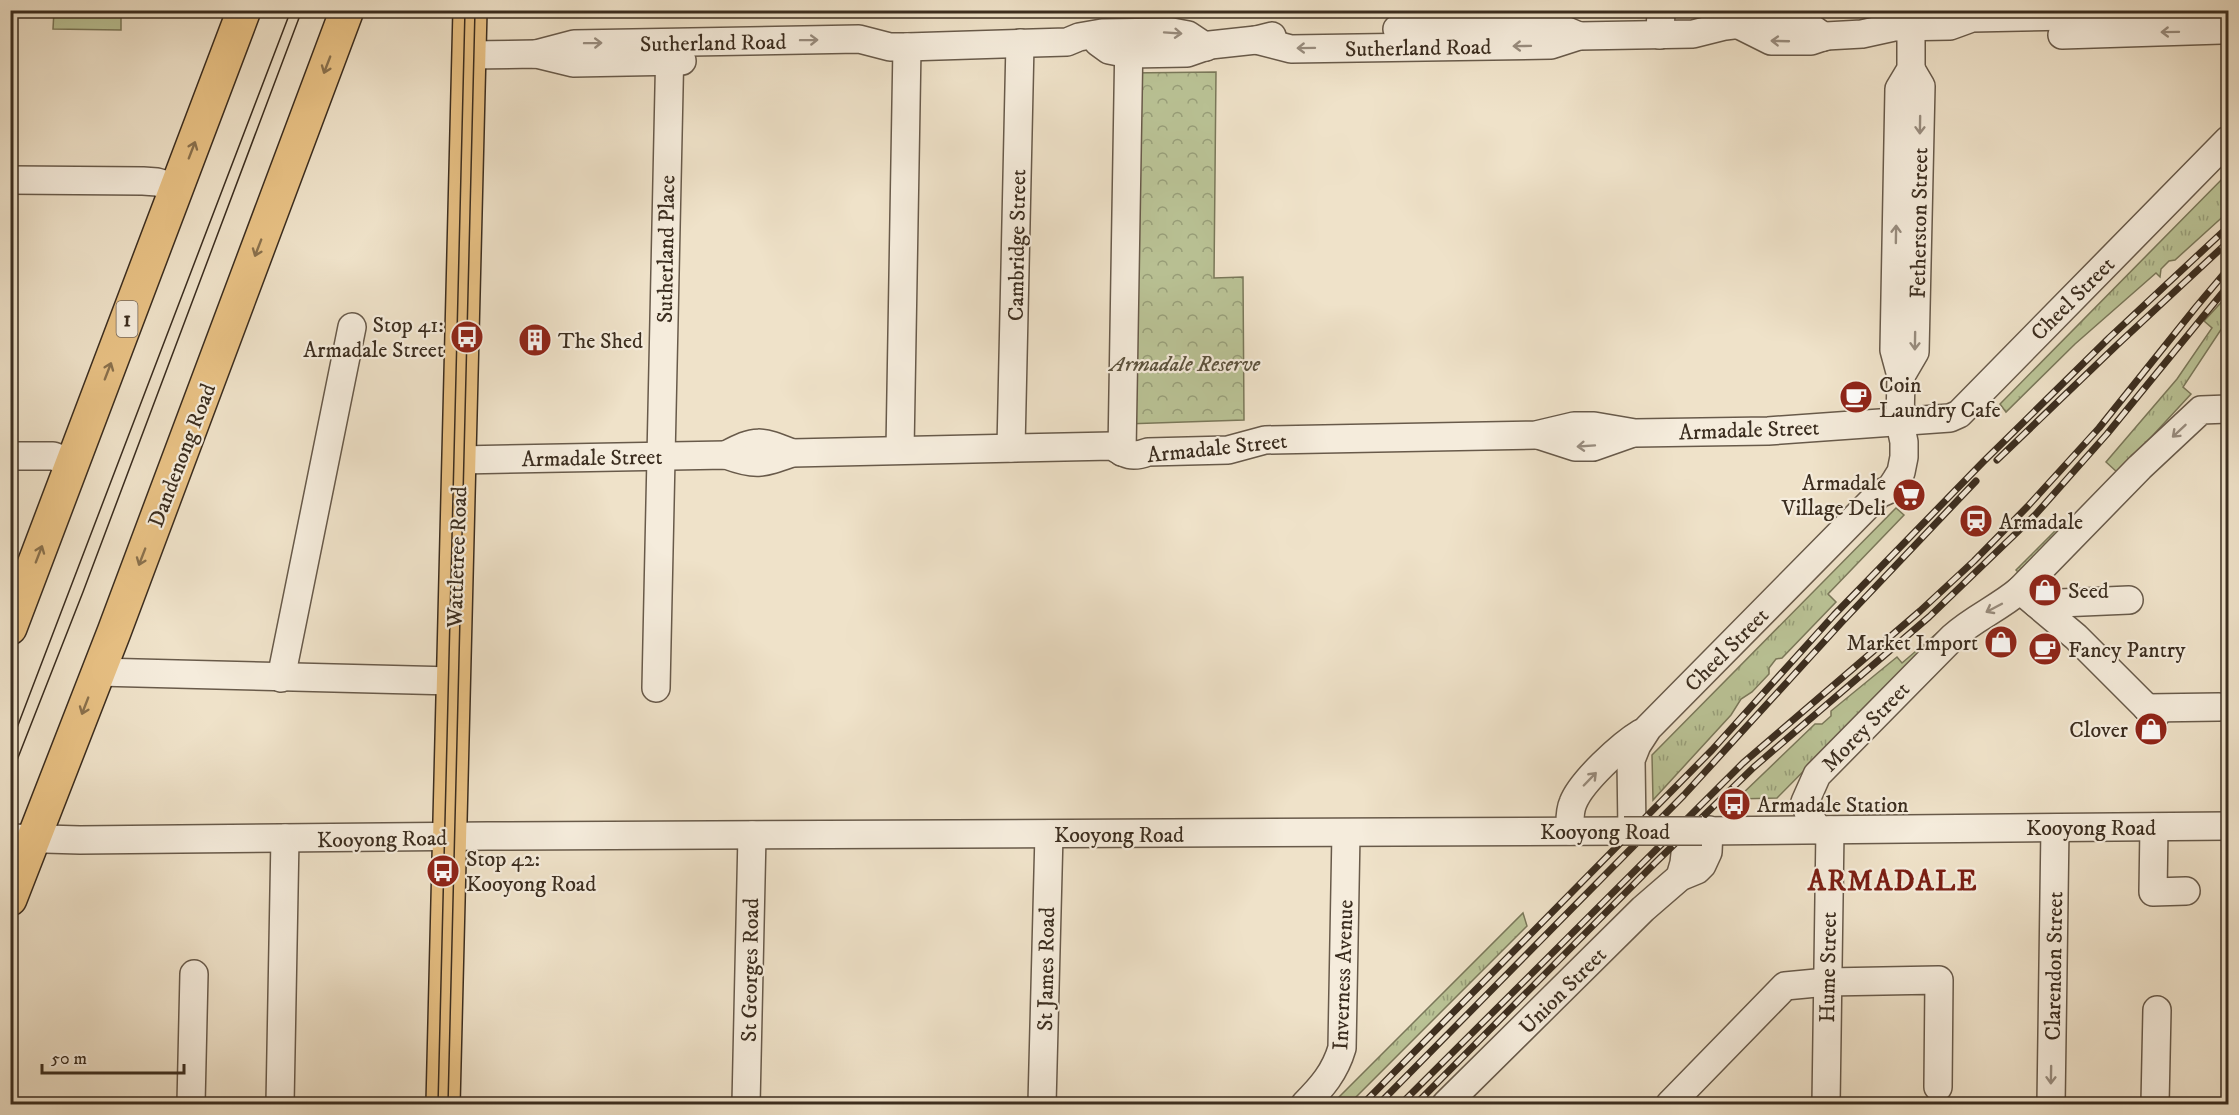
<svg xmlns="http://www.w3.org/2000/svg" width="2239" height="1115" font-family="'IM FELL DW Pica',serif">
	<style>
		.grass { fill: url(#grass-tufts); stroke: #7a785a; stroke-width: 1.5 }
		.park { fill: url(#park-crowns); stroke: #7a785a; stroke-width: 1.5 }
		.garden { fill: url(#garden-dots); stroke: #7a785a; stroke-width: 1.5 }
		.pitch { fill: #bac396; stroke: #7a785a; stroke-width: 1.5 }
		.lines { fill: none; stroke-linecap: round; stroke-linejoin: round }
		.minor-casing { stroke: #685a4a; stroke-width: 30 }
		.major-casing { stroke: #3b2d1f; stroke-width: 36 }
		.highway-casing { stroke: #3b2d1f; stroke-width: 36 }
		.minor { stroke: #f5ecdc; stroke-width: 27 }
		.major { stroke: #e8c184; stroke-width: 33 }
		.highway { stroke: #e8c184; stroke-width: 33 }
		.tram { stroke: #3b2d1f; stroke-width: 1.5 }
		.rail-casing { stroke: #3b2d1f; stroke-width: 7 }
		.rail { stroke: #f5ecdc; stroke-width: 4.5; stroke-dasharray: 14; stroke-linecap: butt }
		.minor-bridge-casing { stroke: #685a4a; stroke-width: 30; stroke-linecap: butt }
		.minor-bridge { stroke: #f5ecdc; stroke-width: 27 }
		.oneway { stroke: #988c7e }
		.oneway2 { stroke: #89704c }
		.labels { text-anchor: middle; stroke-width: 4.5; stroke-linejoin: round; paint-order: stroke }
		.shield { fill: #f5ecdc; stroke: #736658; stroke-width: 1.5 }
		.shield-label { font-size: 21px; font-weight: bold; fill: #3b2d1f }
		.street-label { font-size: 22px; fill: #3b2d1f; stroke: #f5ecdc }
		.poi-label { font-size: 22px; fill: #3b2d1f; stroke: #f5ecdc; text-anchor: start }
		.park-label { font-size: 22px; font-style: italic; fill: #5b523d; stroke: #f5ecdc }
		.district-label { font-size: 28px; font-weight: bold; letter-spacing: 1.5px; fill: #7a1f14; stroke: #f5ecdc }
	</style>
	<defs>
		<pattern id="grass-tufts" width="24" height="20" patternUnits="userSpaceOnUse" patternTransform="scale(1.5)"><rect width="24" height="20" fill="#bac396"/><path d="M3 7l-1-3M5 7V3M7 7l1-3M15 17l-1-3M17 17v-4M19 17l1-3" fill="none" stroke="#989f7a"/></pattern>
		<pattern id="park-crowns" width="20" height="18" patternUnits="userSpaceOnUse" patternTransform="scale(1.5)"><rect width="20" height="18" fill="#bac396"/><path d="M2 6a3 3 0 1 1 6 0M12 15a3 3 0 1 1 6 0" fill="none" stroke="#989f7a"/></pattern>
		<pattern id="garden-dots" width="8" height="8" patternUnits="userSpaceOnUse" patternTransform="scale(1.5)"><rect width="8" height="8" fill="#bac396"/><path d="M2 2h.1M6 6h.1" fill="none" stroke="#989f7a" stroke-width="1.8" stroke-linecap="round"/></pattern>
	</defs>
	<rect width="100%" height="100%" fill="#efe2c9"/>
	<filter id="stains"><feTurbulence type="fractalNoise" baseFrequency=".00333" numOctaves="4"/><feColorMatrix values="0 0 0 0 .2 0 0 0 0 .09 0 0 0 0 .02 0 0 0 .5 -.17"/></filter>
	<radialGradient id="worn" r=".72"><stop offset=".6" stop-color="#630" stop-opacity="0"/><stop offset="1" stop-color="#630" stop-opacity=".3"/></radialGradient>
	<g class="grass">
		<polygon points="2228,173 2228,212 2175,260 2169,261 2161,269 2160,277 2156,273 2075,344 2006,412 2000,404"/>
		<polygon points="2228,295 2228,319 2183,387 2191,394 2118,473 2106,462 2177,379 2212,328 2204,321"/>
		<polygon points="1896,508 1904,515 1828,594 1836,602 1782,658 1776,659 1769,668 1769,674 1752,692 1741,699 1731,715 1653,800 1652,755"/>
		<polygon points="1937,633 1936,637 1777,798 1737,799 1815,724 1822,724 1831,716 1831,711 1897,657 1902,663"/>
		<polygon points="1523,913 1527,926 1349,1104 1332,1104"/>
	</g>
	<polygon class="park" points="1216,72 1214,278 1243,277 1244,420 1125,424 1128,73"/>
	<polygon class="garden" points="2058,528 2060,531 2018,572 2016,570"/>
	<polygon class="pitch" points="54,11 121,11 121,30 53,29"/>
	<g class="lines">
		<g class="minor-casing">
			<g id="minor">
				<polyline points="1739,25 1771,41 1811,41 1826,36 1862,34 1894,27 1950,26 1972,18 2228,13"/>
				<polyline points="1397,29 1553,25 1579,36"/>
				<polyline points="1094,35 1098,42 1109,50 1129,54 1187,53 1210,45 1256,40 1272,36"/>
				<polyline points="1660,35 1661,10"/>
				<polyline points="2062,35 2221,30"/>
				<polyline points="1256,40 1291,49 1551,45 1579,36 1693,34 1725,26 1773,20 1803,22 1824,37"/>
				<polyline points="536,54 574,44 859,39 890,47 907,47 1067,42 1079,37 1102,33 1172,32 1188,35 1206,47"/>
				<polyline points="469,55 536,54 573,63 682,61"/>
				<polyline points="10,180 143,181 157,182 177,188"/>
				<polyline points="1901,376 1915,352 1921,86 1911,69"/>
				<polyline points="1538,435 1575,447 1593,447 1630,434"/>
				<polyline points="1011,448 1020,43"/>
				<polyline points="900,450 907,47"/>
				<polyline points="1122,452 1129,36"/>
				<path d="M726,455C756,439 760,440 792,453"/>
				<polyline points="10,456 53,456 73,463"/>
				<path d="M459,460L726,455C756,466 761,464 792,453L1112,446C1126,455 1132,458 1148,452L1228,450L1265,440L1536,435L1574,426H1594L1635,433L1768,431L1950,418L1959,414L2228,140"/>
				<polyline points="2020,590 2076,637 2155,716"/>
				<polyline points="2037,604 2129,600"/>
				<polyline points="98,672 453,681"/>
				<polyline points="281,678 352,327"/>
				<polyline points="656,688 670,43"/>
				<polyline points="2147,708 2219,707"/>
				<polyline points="2154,827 2153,892 2186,891"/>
				<path d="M1818,830L1809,815L1805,802L1817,775L1953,637C1974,618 1999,608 2020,590L2140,467L2201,410L2228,409"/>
				<path d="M1570,831C1570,822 1569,812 1573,803C1581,782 1621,745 1641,733"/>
				<polyline points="1632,831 1631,760 1637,745 1648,728 1879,494 1890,489 1896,480 1901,472 1904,457 1904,442 1900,423 1901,376 1894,350 1899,89 1911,69 1911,27"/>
				<polyline points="1702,831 2228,826"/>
				<polyline points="10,838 80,840 488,836 1624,831"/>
				<polyline points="1680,877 1684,863 1686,845"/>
				<polyline points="191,1104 194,974"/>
				<polyline points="280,1104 285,838"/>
				<polyline points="746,1104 752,835"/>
				<polyline points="1042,1104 1049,834"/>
				<path d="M1305,1104C1322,1087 1335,1072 1342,1048L1346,833"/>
				<polyline points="1446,1104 1643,909 1680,877 1697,870 1702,865 1708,852 1709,830"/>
				<polyline points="1670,1104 1785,986 1827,982 1939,980 1938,1087"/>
				<polyline points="1826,1104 1830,830"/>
				<polyline points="2051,1104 2055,828"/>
				<polyline points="2155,1104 2157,1010"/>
			</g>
		</g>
		<g class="major-casing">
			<polyline id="major" points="443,1104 470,10"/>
		</g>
		<g class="highway-casing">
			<g id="highway">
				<polyline points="10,628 244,10"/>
				<polyline points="10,899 114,632 347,10"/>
			</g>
		</g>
		<use href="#minor" class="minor"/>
		<use href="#major" class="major"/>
		<use href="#highway" class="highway"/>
		<g class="tram">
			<polyline points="10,746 291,10"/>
			<polyline points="10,778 83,592 302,10"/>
			<polyline points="438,1104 465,10"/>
			<polyline points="448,1104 475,10"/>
		</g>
		<g class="rail-casing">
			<g id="rail">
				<polyline points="1997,460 2117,345 2228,242"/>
				<polyline points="1363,1104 1712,750 1834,615 1983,462 2109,338 2228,227"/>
				<polyline points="1379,1104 1684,795 1842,622 1976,481"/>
				<polyline points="1401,1104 1743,763 1920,611 1974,561 2028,506 2099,428 2196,307 2228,269"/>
				<polyline points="1416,1104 1655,863 1754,767 1929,617 2036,514 2107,434 2228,286"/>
			</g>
		</g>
		<use href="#rail" class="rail"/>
		<g class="minor-bridge-casing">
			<polyline id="minor-bridge" points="1624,831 1702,831"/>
		</g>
		<use href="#minor-bridge" class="minor-bridge"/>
	</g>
	<defs><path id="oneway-shaft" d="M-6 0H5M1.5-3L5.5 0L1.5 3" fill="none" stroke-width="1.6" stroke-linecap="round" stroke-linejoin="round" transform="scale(1.5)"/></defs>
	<g class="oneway">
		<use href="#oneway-shaft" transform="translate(2170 32) rotate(179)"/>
		<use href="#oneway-shaft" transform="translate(1173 33) rotate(4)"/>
		<use href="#oneway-shaft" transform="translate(809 40) rotate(-1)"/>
		<use href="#oneway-shaft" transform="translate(1780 41) rotate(-178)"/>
		<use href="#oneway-shaft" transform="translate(593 43) rotate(-1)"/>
		<use href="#oneway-shaft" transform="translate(1522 46) rotate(179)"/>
		<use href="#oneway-shaft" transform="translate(1306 48) rotate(179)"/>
		<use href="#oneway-shaft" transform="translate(1920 125) rotate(91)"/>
		<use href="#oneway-shaft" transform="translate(1896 234) rotate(-89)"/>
		<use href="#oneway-shaft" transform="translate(1915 341) rotate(91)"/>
		<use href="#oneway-shaft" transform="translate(2179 431) rotate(137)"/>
		<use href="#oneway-shaft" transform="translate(1586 446) rotate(176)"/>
		<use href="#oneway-shaft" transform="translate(1994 608) rotate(152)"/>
		<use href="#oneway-shaft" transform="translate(1590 779) rotate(-46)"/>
		<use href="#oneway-shaft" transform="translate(2051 1075) rotate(91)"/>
	</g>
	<g class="oneway2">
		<use href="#oneway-shaft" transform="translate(327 65) rotate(111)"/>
		<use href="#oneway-shaft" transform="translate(192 150) rotate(-69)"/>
		<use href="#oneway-shaft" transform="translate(258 248) rotate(111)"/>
		<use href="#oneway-shaft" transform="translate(108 371) rotate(-69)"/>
		<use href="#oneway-shaft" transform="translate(39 554) rotate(-69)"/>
		<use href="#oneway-shaft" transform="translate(142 557) rotate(111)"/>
		<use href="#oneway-shaft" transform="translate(85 706) rotate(111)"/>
	</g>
	<defs>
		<g id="bus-disc" transform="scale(1.725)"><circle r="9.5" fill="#8f2418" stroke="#f5ecdc"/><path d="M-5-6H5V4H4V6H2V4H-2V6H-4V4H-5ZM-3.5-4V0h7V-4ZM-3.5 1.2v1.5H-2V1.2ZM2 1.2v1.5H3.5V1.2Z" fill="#fff"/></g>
		<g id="building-disc" transform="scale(1.725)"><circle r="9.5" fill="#8f2418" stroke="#f5ecdc"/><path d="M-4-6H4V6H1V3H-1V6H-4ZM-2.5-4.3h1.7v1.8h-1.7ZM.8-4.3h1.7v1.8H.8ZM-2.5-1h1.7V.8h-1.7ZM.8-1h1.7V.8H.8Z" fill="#fff"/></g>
		<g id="cafe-disc" transform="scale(1.725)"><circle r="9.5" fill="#8f2418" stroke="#f5ecdc"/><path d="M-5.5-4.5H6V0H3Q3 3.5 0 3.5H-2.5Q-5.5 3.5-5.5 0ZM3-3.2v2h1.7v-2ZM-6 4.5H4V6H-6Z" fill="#fff"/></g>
		<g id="supermarket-disc" transform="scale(1.725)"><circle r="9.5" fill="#8f2418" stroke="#f5ecdc"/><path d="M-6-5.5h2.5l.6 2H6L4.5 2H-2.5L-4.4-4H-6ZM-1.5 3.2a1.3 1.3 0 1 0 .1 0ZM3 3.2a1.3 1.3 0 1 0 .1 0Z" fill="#fff"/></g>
		<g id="station-disc" transform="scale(1.725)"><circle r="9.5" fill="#8f2418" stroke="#f5ecdc"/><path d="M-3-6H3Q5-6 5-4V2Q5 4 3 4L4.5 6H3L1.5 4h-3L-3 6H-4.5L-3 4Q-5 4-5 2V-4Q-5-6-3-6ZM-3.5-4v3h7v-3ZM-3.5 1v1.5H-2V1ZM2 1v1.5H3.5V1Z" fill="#fff"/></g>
		<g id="shop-disc" transform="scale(1.725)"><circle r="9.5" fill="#8f2418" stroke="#f5ecdc"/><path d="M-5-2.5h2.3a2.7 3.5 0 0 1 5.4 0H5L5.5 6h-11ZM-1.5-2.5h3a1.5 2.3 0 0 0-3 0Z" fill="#fff"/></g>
	</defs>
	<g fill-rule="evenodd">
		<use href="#bus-disc" x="467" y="337"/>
		<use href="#building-disc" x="535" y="340"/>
		<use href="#cafe-disc" x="1856" y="397"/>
		<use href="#supermarket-disc" x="1909" y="495"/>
		<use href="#station-disc" x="1976" y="521"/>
		<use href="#shop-disc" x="2045" y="590"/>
		<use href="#shop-disc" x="2001" y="642"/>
		<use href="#cafe-disc" x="2045" y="649"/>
		<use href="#shop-disc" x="2151" y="729"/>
		<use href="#bus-disc" x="1734" y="804"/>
		<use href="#bus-disc" x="443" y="871"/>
	</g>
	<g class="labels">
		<rect class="shield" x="116.5" y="301" width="21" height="36" rx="4.5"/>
		<g class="shield-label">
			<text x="127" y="326">1</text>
		</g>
		<g class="street-label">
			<text transform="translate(713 42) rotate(-1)" y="8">Sutherland Road</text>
			<text transform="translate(1418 47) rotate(-1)" y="8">Sutherland Road</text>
			<text transform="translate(1918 223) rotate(-89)" y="8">Fetherston Street</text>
			<text transform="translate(1016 245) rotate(-89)" y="8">Cambridge Street</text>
			<text transform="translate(665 249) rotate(-89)" y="8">Sutherland Place</text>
			<text transform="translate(2072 298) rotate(-45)" y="8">Cheel Street</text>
			<text transform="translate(1749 429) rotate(-2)" y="8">Armadale Street</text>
			<text transform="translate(1217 447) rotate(-6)" y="8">Armadale Street</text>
			<text transform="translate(181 455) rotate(-69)" y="8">Dandenong Road</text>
			<text transform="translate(592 457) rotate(-1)" y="8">Armadale Street</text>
			<text transform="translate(456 557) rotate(-88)" y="8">Wattletree Road</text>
			<text transform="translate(1726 649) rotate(-45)" y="8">Cheel Street</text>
			<text transform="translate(1865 726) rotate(-46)" y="8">Morey Street</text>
			<text x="2091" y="835">Kooyong Road</text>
			<text x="1605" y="839">Kooyong Road</text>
			<text x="1119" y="842">Kooyong Road</text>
			<text transform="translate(382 838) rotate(-1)" y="8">Kooyong Road</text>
			<text transform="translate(2053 966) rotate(-89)" y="8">Clarendon Street</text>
			<text transform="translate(1827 967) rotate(-89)" y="8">Hume Street</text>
			<text transform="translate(1045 969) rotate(-89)" y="8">St James Road</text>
			<text transform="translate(749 970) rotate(-89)" y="8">St Georges Road</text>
			<text transform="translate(1342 975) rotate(-88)" y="8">Inverness Avenue</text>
			<text transform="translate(1562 990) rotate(-45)" y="8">Union Street</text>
		</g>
		<g class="poi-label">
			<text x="444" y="332" text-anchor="end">Stop 41:<tspan x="444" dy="25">Armadale Street</tspan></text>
			<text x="558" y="348">The Shed</text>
			<text x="1879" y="392">Coin<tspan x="1879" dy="25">Laundry Cafe</tspan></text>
			<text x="1886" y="490" text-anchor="end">Armadale<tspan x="1886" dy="25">Village Deli</tspan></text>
			<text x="1999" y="529">Armadale</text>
			<text x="2068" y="598">Seed</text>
			<text x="1978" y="650" text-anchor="end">Market Import</text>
			<text x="2068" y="657">Fancy Pantry</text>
			<text x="2128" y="737" text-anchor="end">Clover</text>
			<text x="1757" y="812">Armadale Station</text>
			<text x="466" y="866">Stop 42:<tspan x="466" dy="25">Kooyong Road</tspan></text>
		</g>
		<g class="park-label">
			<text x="1185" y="371">Armadale Reserve</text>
		</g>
		<g class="district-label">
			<text x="1893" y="890">ARMADALE</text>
		</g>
	</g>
	<rect width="2239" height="1115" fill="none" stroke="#efe2c9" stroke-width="36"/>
	<rect x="12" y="12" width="2215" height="1091" fill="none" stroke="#3b2d1f" stroke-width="3"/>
	<rect x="18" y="18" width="2203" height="1079" fill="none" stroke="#3b2d1f" stroke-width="1.5"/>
	<path d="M42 1064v9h142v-9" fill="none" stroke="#3b2d1f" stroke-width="3"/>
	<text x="51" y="1064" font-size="18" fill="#3b2d1f" stroke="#f5ecdc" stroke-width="4.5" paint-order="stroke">50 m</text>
	<rect width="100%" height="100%" filter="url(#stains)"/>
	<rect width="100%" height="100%" fill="url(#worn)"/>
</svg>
